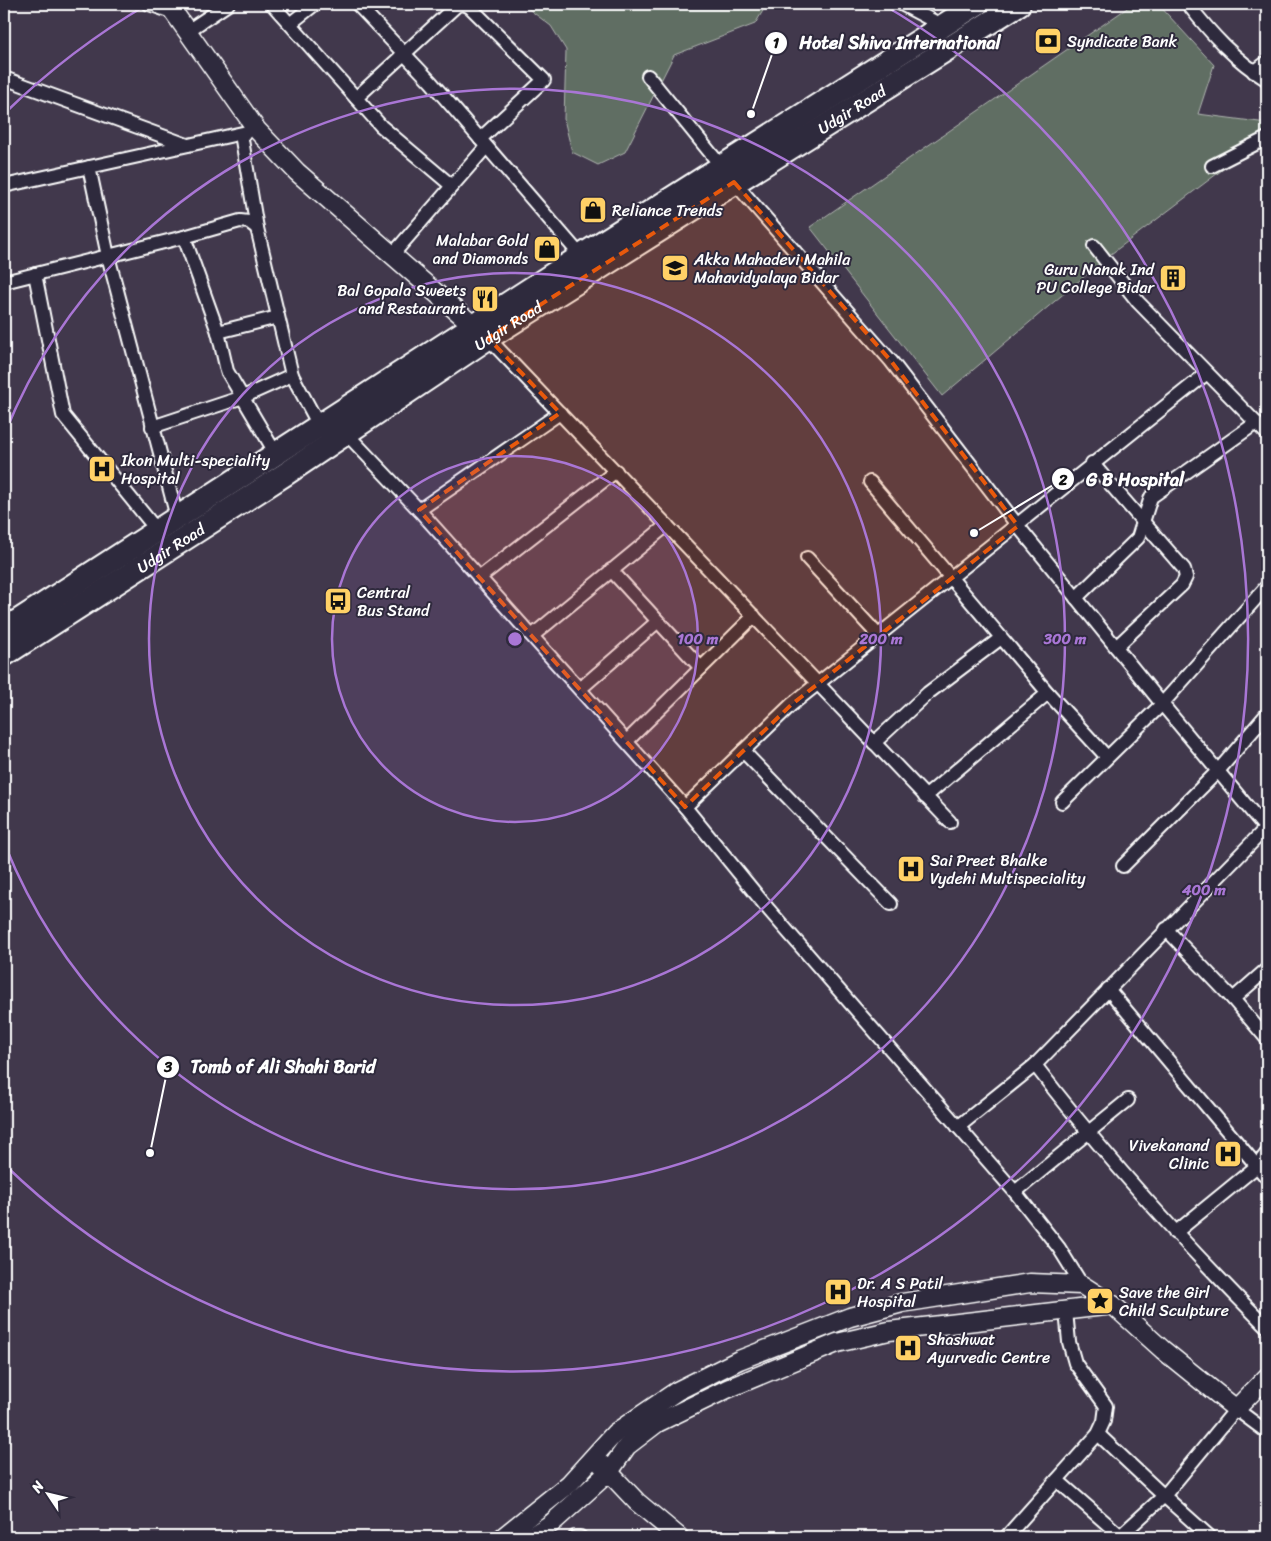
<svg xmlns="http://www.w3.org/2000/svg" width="1271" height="1541" font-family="Sriracha,sans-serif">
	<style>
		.grass { fill: #616e63; stroke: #b0b6b1 }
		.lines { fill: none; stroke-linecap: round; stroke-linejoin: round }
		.street-casing { stroke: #fff; stroke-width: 16 }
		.secondary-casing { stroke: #fff; stroke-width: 21 }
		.highway-casing { stroke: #fff; stroke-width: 26 }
		.street { stroke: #2f2a3d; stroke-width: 12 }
		.secondary { stroke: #2f2a3d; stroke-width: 18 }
		.highway { stroke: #2f2a3d; stroke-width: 22 }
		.marked { fill: #e8590c; fill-opacity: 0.2; stroke: #e8590c; stroke-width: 4; stroke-dasharray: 10 6; stroke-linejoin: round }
		.ring { fill: none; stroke: #a976d5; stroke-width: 2.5 }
		.labels { text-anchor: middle; stroke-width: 4; stroke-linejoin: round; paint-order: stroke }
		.poi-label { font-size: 16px; fill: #fff; stroke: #2f2a3d; text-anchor: start }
		.street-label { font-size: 16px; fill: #fff; stroke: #2f2a3d }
		.centre { fill: #a976d5; stroke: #2f2a3d; stroke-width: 2.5 }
		.ring-label { font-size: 15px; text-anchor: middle; font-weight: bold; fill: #a976d5; stroke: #2f2a3d; stroke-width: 4; stroke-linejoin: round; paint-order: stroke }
		.leader { fill: none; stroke: #fff; stroke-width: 2 }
		.callout-dot { fill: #fff; stroke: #2f2a3d; stroke-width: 2 }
		.mark-label { font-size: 15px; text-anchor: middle; font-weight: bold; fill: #111 }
		.callout-label { font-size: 18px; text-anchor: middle; font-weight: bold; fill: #fff; stroke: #2f2a3d; stroke-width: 4; stroke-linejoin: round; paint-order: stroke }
	</style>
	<rect width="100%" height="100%" fill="#41384c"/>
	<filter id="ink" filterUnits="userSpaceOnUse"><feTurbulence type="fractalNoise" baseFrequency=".02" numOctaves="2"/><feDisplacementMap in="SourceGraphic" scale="10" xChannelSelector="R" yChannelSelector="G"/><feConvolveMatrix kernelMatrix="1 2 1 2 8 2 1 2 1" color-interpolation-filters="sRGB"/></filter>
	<g filter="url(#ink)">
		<g class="grass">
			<polygon points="522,4 767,4 755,24 674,55 625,152 598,165 572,152 564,119 566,50 551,26"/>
			<polygon points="1133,4 1158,4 1214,65 1198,114 1267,123 1267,136 1111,254 942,396 810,227"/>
		</g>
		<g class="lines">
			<g class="street-casing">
				<g id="street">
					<polyline points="149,4 175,13"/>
					<polyline points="272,4 381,126 452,186"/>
					<polyline points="357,4 431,82 581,256"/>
					<polyline points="901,4 945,27"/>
					<path d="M1188,4C1211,34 1235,60 1267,80"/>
					<polyline points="291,23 315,4"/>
					<polyline points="189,30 228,4"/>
					<polyline points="1254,72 1267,62"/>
					<polyline points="648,76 734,182 891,361 1018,526 1162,704 1267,830"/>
					<polyline points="4,78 187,145"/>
					<polyline points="356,98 457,5 464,4 470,7 544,80 480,139"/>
					<polyline points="241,134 257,228 292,375 322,431"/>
					<polyline points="1212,166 1267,138"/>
					<polyline points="89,167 108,256 178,521"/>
					<polyline points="4,186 247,132"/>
					<polyline points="184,237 240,221 249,222 257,228"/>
					<polyline points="1094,246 1138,302 1267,434"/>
					<polyline points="393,254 486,147"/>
					<polyline points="35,274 63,415 160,534"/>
					<polyline points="4,282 184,237 218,332 227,371 276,454"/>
					<polyline points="218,332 278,317"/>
					<polyline points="488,338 950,822"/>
					<polyline points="152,427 243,397 292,375"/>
					<polyline points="342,429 419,510 685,807 769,910 1015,1192 1059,1248 1082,1285"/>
					<polyline points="1092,463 1184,569 1186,577 1182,585 1116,647"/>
					<polyline points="870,482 1048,693 1106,756"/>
					<polyline points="419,510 560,413"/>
					<polyline points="807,558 878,635"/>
					<polyline points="611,570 701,668"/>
					<polyline points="479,578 616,471"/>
					<polyline points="1076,598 1138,538 1151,497 1256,423"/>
					<polyline points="532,636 667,525"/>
					<polyline points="580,689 657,622"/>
					<polyline points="627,741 754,616"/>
					<polyline points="874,743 928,693 1001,638"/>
					<polyline points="743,751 891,904"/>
					<polyline points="925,797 1048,693"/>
					<polyline points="1062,802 1162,704 1267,586"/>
					<polyline points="685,807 791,705 1207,373"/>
					<path d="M1267,827L1035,1065C1106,1158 1184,1244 1267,1327"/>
					<polyline points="1123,866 1218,771 1267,714"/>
					<polyline points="1166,929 1233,999 1267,969"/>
					<polyline points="1108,989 1267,1178"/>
					<polyline points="1233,999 1267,1039"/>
					<polyline points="958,1127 1035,1065"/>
					<polyline points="1015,1192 1128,1100"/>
					<polyline points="1175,1233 1257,1166 1267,1153"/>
					<polyline points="1098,1434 1164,1496 1119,1537"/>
					<polyline points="1057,1480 1122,1537"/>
					<polyline points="575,1537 580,1537"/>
					<polyline points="1006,1537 1098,1434 1104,1421 1106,1406 1075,1363 1069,1342 1066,1311"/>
					<polyline points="1210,1537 1164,1496 1236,1409 1267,1432"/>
				</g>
			</g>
			<g class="secondary-casing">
				<g id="secondary">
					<polyline points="168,4 257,130 297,172 482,333"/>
					<polyline points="601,1464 637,1502 679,1537"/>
					<polyline points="503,1537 569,1484 615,1433 677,1391 739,1360 850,1317 902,1303 1030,1283 1082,1285 1113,1305 1163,1350 1236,1409 1267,1377"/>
					<polyline points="530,1537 552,1523 609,1472 627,1446 657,1423 727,1389 837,1343 889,1331 1113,1305"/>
				</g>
			</g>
			<g class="highway-casing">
				<g id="highway">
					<polyline points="4,630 581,256 977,4"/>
					<path id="s1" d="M4,655L287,473L488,338L1019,4"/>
				</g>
			</g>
			<use href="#street" class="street"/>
			<use href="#secondary" class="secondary"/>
			<use href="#highway" class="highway"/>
		</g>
	</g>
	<path class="marked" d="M734,182L891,361L1018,526L791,705L685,807L419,510L560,413L488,338Z"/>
	<circle cx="515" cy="639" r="183" fill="#a976d5" fill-opacity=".12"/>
	<g class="ring">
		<circle cx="515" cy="639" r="183"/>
		<circle cx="515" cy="639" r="366"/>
		<path d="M5 433A550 550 0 1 1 5 845"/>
		<path d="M6 112A733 733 0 0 1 148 4M882 4A733 733 0 1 1 6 1166"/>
	</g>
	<defs>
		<g id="bank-square" transform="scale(1.4375)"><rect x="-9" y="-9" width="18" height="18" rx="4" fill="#ffd166" stroke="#2f2a3d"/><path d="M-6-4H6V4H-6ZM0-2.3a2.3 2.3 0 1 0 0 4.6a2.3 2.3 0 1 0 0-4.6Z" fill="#111"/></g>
		<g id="shop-square" transform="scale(1.4375)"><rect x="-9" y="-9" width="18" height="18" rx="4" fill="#ffd166" stroke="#2f2a3d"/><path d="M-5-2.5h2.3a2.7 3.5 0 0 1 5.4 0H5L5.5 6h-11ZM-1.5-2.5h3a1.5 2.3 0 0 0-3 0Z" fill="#111"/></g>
		<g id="university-square" transform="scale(1.4375)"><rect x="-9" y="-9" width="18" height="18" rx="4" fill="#ffd166" stroke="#2f2a3d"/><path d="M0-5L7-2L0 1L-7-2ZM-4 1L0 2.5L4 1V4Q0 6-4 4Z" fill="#111"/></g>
		<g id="building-square" transform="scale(1.4375)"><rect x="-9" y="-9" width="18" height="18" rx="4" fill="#ffd166" stroke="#2f2a3d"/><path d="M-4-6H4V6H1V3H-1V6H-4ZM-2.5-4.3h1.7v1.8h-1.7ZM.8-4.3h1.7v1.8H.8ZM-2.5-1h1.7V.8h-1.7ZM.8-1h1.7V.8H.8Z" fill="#111"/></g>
		<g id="restaurant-square" transform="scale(1.4375)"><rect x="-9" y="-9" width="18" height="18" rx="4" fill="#ffd166" stroke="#2f2a3d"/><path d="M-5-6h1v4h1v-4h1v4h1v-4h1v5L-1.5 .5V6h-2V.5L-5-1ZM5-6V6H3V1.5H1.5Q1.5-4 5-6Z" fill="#111"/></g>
		<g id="hospital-square" transform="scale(1.4375)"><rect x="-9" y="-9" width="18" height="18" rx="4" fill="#ffd166" stroke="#2f2a3d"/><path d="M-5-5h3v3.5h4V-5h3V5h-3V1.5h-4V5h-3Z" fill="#111"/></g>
		<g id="bus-square" transform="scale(1.4375)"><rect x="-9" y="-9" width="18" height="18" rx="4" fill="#ffd166" stroke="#2f2a3d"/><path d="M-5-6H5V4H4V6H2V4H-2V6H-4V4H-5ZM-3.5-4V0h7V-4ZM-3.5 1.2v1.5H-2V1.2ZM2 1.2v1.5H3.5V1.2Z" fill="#111"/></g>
		<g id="sight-square" transform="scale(1.4375)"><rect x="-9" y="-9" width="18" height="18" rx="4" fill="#ffd166" stroke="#2f2a3d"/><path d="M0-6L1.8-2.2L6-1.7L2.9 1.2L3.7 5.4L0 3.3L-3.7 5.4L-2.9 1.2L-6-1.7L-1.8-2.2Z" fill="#111"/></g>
	</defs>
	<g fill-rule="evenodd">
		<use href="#bank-square" x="1048" y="41"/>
		<use href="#shop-square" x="593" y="210"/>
		<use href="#shop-square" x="547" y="249"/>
		<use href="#university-square" x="675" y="268"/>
		<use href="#building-square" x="1173" y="278"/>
		<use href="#restaurant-square" x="485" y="299"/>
		<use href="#hospital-square" x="102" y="469"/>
		<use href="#bus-square" x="338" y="601"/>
		<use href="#hospital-square" x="911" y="869"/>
		<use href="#hospital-square" x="1228" y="1154"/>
		<use href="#hospital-square" x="838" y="1292"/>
		<use href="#sight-square" x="1100" y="1301"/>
		<use href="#hospital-square" x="908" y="1348"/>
	</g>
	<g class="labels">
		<g class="poi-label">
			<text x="1067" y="47">Syndicate Bank</text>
			<text x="612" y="216">Reliance Trends</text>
			<text x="528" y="246" text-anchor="end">Malabar Gold<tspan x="528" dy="18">and Diamonds</tspan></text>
			<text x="694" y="265">Akka Mahadevi Mahila<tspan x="694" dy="18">Mahavidyalaya Bidar</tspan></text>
			<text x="1154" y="275" text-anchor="end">Guru Nanak Ind<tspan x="1154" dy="18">PU College Bidar</tspan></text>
			<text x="466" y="296" text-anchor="end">Bal Gopala Sweets<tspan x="466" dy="18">and Restaurant</tspan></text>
			<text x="121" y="466">Ikon Multi-speciality<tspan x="121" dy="18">Hospital</tspan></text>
			<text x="357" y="598">Central<tspan x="357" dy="18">Bus Stand</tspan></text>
			<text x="930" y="866">Sai Preet Bhalke<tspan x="930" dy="18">Vydehi Multispeciality</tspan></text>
			<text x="1209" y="1151" text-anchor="end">Vivekanand<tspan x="1209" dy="18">Clinic</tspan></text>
			<text x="857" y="1289">Dr. A S Patil<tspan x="857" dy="18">Hospital</tspan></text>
			<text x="1119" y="1298">Save the Girl<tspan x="1119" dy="18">Child Sculpture</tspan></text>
			<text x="927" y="1345">Shashwat<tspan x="927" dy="18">Ayurvedic Centre</tspan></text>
		</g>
		<g class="street-label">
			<text dy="6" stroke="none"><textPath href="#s1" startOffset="1008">Udgir Road</textPath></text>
			<text dy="6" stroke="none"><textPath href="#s1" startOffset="602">Udgir Road</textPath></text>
			<text dy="6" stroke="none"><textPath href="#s1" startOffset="198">Udgir Road</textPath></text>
		</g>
	</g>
	<circle cx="515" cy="639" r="8" class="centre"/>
	<g class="ring-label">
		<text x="698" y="644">100 m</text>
		<text x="881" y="644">200 m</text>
		<text x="1065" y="644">300 m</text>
		<text x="1204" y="895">400 m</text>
	</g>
	<path class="leader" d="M751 114L776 43M974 533L1063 479M150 1153L168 1067"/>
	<g class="callout-dot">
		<circle cx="751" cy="114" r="5"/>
		<circle cx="974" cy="533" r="5"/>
		<circle cx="150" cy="1153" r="5"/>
		<circle cx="776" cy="43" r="12"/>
		<circle cx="1063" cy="479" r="12"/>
		<circle cx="168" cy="1067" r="12"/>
	</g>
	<g class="mark-label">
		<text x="776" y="48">1</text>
		<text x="1063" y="485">2</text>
		<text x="168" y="1072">3</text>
	</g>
	<g class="callout-label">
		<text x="900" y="49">Hotel Shiva International</text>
		<text x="1135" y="486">G B Hospital</text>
		<text x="283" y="1073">Tomb of Ali Shahi Barid</text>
	</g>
	<rect width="1271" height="1541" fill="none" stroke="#2f2a3d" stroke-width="20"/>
	<rect x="10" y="10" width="1251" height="1521" fill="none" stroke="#fff" stroke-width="2" filter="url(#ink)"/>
	<g transform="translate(48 1494) rotate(305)" stroke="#2f2a3d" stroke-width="4" paint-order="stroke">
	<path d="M0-4L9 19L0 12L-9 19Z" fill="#ffffff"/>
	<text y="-8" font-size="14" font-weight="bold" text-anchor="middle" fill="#ffffff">N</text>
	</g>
</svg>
